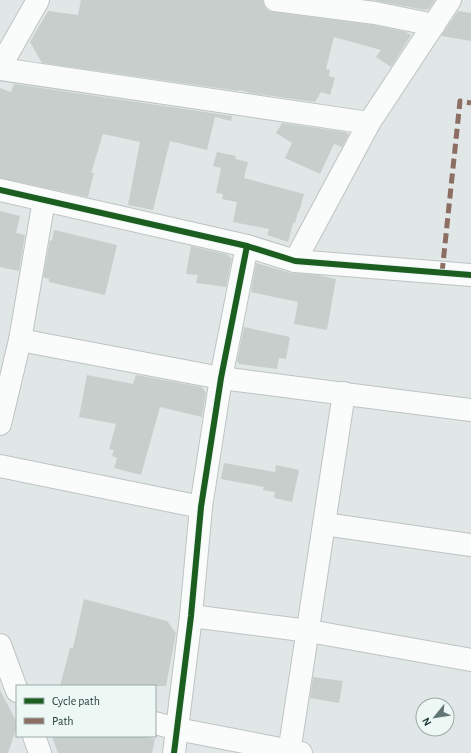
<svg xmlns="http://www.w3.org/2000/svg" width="471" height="753" font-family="'Alegreya Sans',sans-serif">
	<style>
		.building { fill: #c7cecc }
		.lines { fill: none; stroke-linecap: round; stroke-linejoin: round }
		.minor-casing { stroke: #bdc4c3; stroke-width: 24 }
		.minor { stroke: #fafbfb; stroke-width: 22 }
		.quiet { stroke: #8d6e63; stroke-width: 5; stroke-dasharray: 10 5; stroke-linecap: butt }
		.cycleway-casing { stroke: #edf7f4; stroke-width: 8 }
		.cycleway { stroke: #1b5e20; stroke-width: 6 }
	</style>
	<rect width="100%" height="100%" fill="#e0e7e6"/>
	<g class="building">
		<polygon points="81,0 263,0 264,5 267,10 273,12 373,25 406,32 411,35 391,67 376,57 381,50 334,37 326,69 330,70 329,76 335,78 330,95 321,92 315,102 251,93 239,90 239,91 42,63 30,42 48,11 78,15"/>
		<polygon points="372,0 435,0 429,9 425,10"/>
		<polygon points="458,11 471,13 471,41 441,36"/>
		<polygon points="14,84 232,116 231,121 215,117 207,150 170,141 153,210 128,205 140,142 103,134 91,173 94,173 88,197 0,178 0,88 11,92"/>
		<polygon points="282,123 345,132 349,134 342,147 334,144 320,174 285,158 292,143 276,133"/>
		<polygon points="217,152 236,156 235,159 248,162 244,178 304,194 299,212 298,212 295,223 293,223 288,242 267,235 269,229 233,222 237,202 222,199 223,194 216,193 221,168 213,166"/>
		<polygon points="0,211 20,216 16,233 25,235 19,271 0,267"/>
		<polygon points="54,230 117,245 105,295 49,282 49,279 43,277 50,240 52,241"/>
		<polygon points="191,246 229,255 229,257 232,258 226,287 196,283 198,275 186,274"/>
		<polygon points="256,263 291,273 318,275 336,279 327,330 294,324 298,302 251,292"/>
		<polygon points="244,327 290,337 286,359 279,358 277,369 239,364 237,361"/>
		<polygon points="87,375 133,384 136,375 202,387 206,393 202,417 160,407 141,475 114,468 117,458 112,456 114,450 109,449 116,424 79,417"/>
		<polygon points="224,463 275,472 276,465 299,470 292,502 274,498 275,492 263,490 264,487 221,479"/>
		<polygon points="84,599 167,621 176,633 166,686 60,686 70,648 73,648"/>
		<polygon points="313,677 343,681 339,703 310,698"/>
		<polygon points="0,690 17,723 17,726 8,753 0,753"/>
		<polygon points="52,736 139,736 155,739 152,753 58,753"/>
	</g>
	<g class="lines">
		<g class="minor-casing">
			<g id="minor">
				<polyline points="275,0 375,13 434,25"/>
				<polyline points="0,67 38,0"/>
				<polyline points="0,69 369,123"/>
				<polyline points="0,190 247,246 295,261 471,275"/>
				<polyline points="295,261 369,123 450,0"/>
				<polyline points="20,340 221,378 471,410"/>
				<polyline points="0,424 20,340 44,200"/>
				<polyline points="0,466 201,507"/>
				<polyline points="324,524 471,545"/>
				<polyline points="191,616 309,631 471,660"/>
				<polyline points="0,645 17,691"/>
				<polyline points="155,723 177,729 301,753"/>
				<polyline points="34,736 40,753"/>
				<polyline points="174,753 191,616 201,507 221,378 247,246"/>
				<polyline points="289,753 344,393"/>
			</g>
		</g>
		<use href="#minor" class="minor"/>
		<polyline class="quiet" points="442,273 460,101 471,103"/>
		<g class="cycleway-casing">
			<g id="cycleway">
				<polyline points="0,190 247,246 295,261 471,275"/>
				<polyline points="174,753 191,616 201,507 221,378 247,246"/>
			</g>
		</g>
		<use href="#cycleway" class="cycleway"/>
	</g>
	<rect x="16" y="685" width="140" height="52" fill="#edf7f4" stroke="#9aaba9"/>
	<rect x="24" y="698" width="20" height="6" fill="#1b5e20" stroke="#9aaba9"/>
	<text x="52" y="705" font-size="12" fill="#1e3a38">Cycle path</text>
	<rect x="24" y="718" width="20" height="6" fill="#8d6e63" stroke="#9aaba9"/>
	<text x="52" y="725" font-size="12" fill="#1e3a38">Path</text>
	<g transform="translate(435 717) rotate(240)"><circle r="19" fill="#edf7f4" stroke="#9aaba9"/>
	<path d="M0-3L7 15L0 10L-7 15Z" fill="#627775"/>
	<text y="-6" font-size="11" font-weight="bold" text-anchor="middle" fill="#1e3a38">N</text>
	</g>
</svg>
